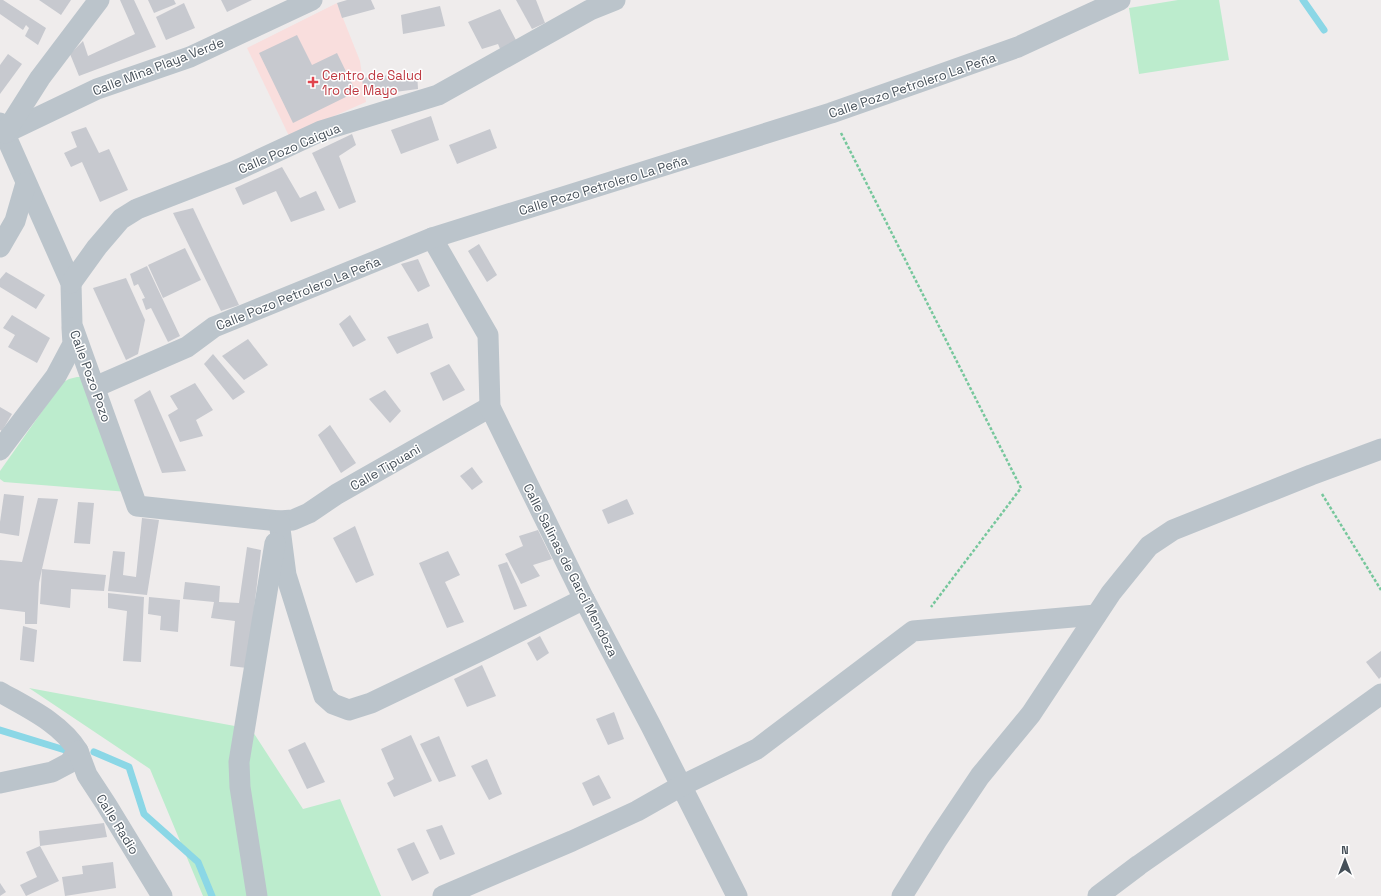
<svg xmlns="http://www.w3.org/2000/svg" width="1381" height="896" font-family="'Space Grotesk',sans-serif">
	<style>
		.medical { fill: #f9dedd }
		.green { fill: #bceccd }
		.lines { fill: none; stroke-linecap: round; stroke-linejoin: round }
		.stream { stroke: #8bd7e6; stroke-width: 7 }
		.building { fill: #c7c9cf }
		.path { stroke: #76c79c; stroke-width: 2.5; stroke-dasharray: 3 2; stroke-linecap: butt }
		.minor { stroke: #bbc4cb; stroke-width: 21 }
		.health-dot { fill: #e0444e; stroke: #fff; stroke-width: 1.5 }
		.labels { text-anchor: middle; stroke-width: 3; stroke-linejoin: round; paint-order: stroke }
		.street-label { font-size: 13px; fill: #465059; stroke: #fff }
		.health-label { font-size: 13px; fill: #be3a42; stroke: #fff; text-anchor: start }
	</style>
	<rect width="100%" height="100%" fill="#efecec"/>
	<polygon class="medical" points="337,3 360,61 366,102 289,136 247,48"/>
	<g class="green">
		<polygon points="1178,0 1219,0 1229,60 1139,74 1129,8"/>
		<polygon points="77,377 86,377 128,492 4,482 0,479 0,471 62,383 69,379"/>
		<polygon points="29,688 251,729 303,809 340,799 381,896 203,896 150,769"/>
	</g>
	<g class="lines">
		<g class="stream">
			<polyline points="1303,0 1324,30"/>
			<polyline points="0,730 65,750"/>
			<polyline points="94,752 129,767 144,814 198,862 212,896"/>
		</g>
	</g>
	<g class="building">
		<polygon points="0,0 3,0 46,28 38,45 25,36 29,28 26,25 23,30 0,14"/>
		<polygon points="39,0 71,0 61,15"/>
		<polygon points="120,0 134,0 156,47 79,76 70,54 83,41 88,56 135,34"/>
		<polygon points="148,0 174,0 176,4 154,13"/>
		<polygon points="221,0 252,0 227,12"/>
		<polygon points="347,0 371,0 375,9 342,18 337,3"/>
		<polygon points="516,0 536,0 545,23 532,29"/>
		<polygon points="184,3 195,28 166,40 156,17"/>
		<polygon points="440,6 445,26 403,34 401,15"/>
		<polygon points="500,9 517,42 501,51 498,44 482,49 468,22"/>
		<polygon points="297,35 312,65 337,53 356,92 293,123 259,53"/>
		<polygon points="8,54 22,64 0,94 0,65"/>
		<polygon points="417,72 418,89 364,96 362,78"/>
		<polygon points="431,116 439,140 401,154 391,130"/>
		<polygon points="86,127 99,153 109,149 128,190 100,202 82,162 71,167 64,153 77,147 71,132"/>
		<polygon points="490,129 497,148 457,164 449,145"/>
		<polygon points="352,134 356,145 339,156 356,202 339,209 312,153"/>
		<polygon points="282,167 300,198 316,191 325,210 291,222 276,191 243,205 235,188"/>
		<polygon points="193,208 239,305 221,311 173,213"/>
		<polygon points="479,244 497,275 487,282 468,251"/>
		<polygon points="185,248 201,280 163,298 148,265"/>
		<polygon points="418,259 430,286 418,292 401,264"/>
		<polygon points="147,266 180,336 168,342 151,308 146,310 142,299 145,298 138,284 134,286 130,274"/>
		<polygon points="6,272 45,295 36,309 0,287 0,279"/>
		<polygon points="126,278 145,320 138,354 126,360 93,288"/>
		<polygon points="12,315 50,338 37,363 8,347 15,335 3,328"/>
		<polygon points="350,315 366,340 353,347 339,324"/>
		<polygon points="428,323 433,338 397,354 387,337"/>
		<polygon points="248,339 268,365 244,380 222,356"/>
		<polygon points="213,354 245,392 233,400 204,364"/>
		<polygon points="449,364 465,390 443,401 430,373"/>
		<polygon points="195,383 213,410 196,420 203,436 180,442 168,415 178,409 170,396"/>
		<polygon points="150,390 186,471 162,473 134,400"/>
		<polygon points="385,390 401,411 390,423 369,399"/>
		<polygon points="0,407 12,414 2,431 0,430"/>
		<polygon points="330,425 356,463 341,473 318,435"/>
		<polygon points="472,467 483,482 472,490 460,476"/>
		<polygon points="4,494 24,496 19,536 0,533 0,522"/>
		<polygon points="38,498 58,499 42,569 106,575 104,591 71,589 70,608 40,604 42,569 39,583 37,624 25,624 25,612 0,609 0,560 22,562"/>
		<polygon points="627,499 634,514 608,524 602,510"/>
		<polygon points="78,502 94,503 90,544 74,543"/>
		<polygon points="142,518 159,520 147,595 108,591 113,551 125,552 123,575 136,577"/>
		<polygon points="355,526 374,575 356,583 333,538"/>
		<polygon points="538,530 552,559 533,565 540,576 521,584 505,554 523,546 519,536"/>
		<polygon points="247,547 261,550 247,668 230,666 235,621 211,618 214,602 183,599 185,582 220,586 219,602 239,603"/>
		<polygon points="448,551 460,575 445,582 464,622 447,628 419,563"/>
		<polygon points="507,562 527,606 514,610 498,565"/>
		<polygon points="108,593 144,597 141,662 123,661 127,611 108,608"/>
		<polygon points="149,597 180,600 178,632 160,630 161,616 148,614"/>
		<polygon points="23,626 37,630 34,662 20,660"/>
		<polygon points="540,636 549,653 537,661 527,643"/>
		<polygon points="1381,651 1381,677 1379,679 1366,662"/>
		<polygon points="482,665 496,696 467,707 454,679"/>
		<polygon points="614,712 624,739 608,745 596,719"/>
		<polygon points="411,735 432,781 394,797 387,783 394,779 381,749"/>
		<polygon points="439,736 456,776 439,782 420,744"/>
		<polygon points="305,742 325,782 307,789 288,750"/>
		<polygon points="487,759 502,794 489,800 471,766"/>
		<polygon points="599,775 611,798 593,806 582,783"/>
		<polygon points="104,823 107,837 40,846 39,831"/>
		<polygon points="442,825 455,854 440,860 426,830"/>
		<polygon points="414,842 429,873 412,881 397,849"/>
		<polygon points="40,846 59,881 26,896 20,885 37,877 26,852"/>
		<polygon points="113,862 116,888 65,896 62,877 83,874 82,866"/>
		<polygon points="0,883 6,892 0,896"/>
	</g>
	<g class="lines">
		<g class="path">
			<polyline points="841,133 1021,488 931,607"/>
			<polyline points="1322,494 1381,590"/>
		</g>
		<g class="minor">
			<polyline points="0,123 71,283 72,325 137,506 279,521 293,520 309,513 337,494 490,407"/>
			<polyline points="5,133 97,89 190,57 312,0"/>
			<polyline points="5,133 40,78 99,0"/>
			<polyline points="432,238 488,335 490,407 584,599 651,726 737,896"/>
			<polyline points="0,247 15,221 26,183"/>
			<polyline points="71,283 97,247 121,219 137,209 235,171 321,131 438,95 590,10 615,0"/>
			<polyline points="95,387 187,347 214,327 432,238 831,113 925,80 1018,47 1120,0"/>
			<polyline points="0,450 56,376 73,344 72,328"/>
			<polyline points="279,521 286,575 324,696 333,704 349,710 371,703 486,648 584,599"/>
			<path d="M0,692C28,708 61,723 78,751L69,763L52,772L0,783"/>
			<polyline points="78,751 87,775 106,804 162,896"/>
			<polyline points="257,896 240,787 239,762 275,543"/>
			<polyline points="443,896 572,841 637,811 681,786 757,749 913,631 1096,615"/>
			<polyline points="902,896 937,840 980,776 1031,714 1111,593 1149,546 1173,530 1311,475 1381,449"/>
			<polyline points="1098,896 1139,865 1285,763 1381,694"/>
		</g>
	</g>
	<path class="health-dot" d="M311 76h4v4h4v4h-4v4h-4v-4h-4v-4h4z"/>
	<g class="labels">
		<g class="street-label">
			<text transform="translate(158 66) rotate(-21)" y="5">Calle Mina Playa Verde</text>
			<text transform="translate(912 85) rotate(-19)" y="5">Calle Pozo Petrolero La Peña</text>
			<text transform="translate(289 148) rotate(-23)" y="5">Calle Pozo Caigua</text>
			<text transform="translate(603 185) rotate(-17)" y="5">Calle Pozo Petrolero La Peña</text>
			<text transform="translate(298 293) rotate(-22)" y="5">Calle Pozo Petrolero La Peña</text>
			<text transform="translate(91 376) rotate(70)" y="5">Calle Pozo Pozo</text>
			<text transform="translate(385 467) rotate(-30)" y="5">Calle Tipuani</text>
			<text transform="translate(571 570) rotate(63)" y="5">Calle Salinas de Garci Mendoza</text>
			<text transform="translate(118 824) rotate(58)" y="5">Calle Radio</text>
		</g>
		<g class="health-label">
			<text x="322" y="80">Centro de Salud<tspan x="322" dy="15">1ro de Mayo</tspan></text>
		</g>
	</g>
	<g transform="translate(1345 860)" stroke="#ffffff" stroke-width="3" paint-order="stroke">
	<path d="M0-3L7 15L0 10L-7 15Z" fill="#465059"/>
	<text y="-6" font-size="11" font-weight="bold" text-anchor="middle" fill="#465059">N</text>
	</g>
</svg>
